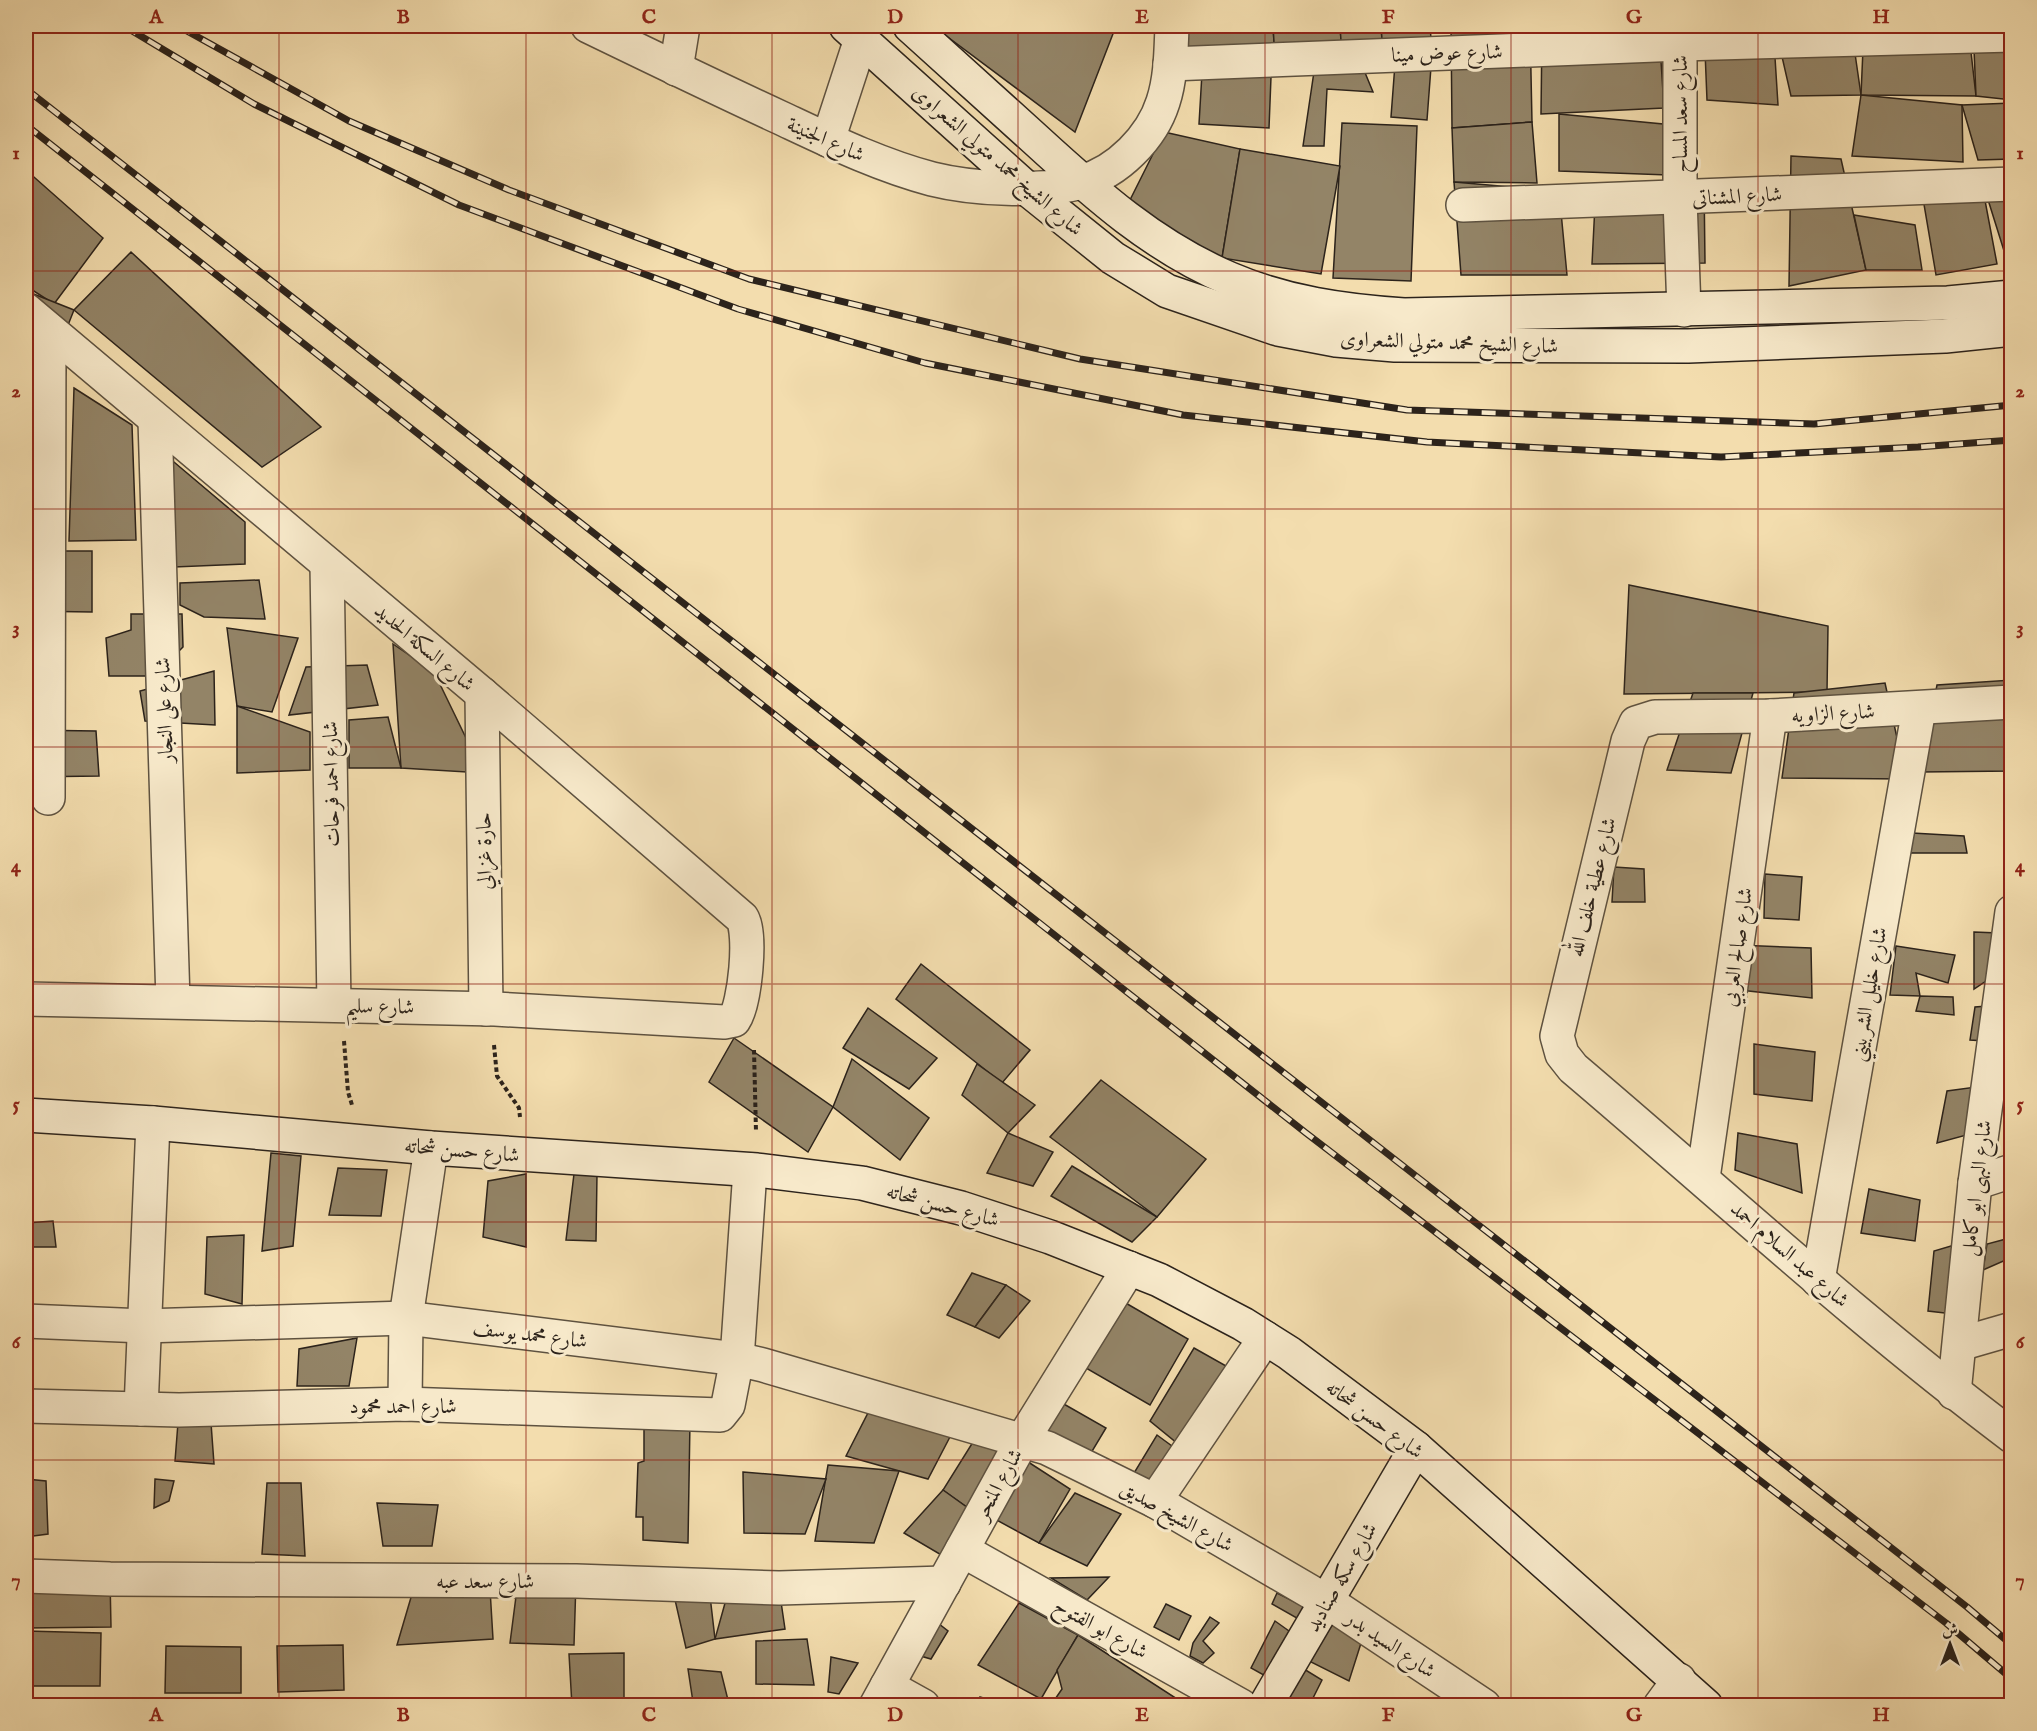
<svg xmlns="http://www.w3.org/2000/svg" width="2037" height="1731" font-family="'IM FELL English',Amiri,serif">
	<style>
		.building { fill: #938467; stroke: #2c231b; stroke-width: 1.5 }
		.lines { fill: none; stroke-linecap: round; stroke-linejoin: round }
		.street-casing { stroke: #5e5240; stroke-width: 36 }
		.secondary-casing { stroke: #2c231b; stroke-width: 36 }
		.path { stroke: #2c231b; stroke-width: 4; stroke-dasharray: 4.5 3; stroke-linecap: butt }
		.street { stroke: #f7e9ca; stroke-width: 33 }
		.secondary { stroke: #f7e9ca; stroke-width: 33 }
		.rail-casing { stroke: #2c231b; stroke-width: 7 }
		.rail { stroke: #f7e9ca; stroke-width: 4.5; stroke-dasharray: 14; stroke-linecap: butt }
		.grid { fill: none; stroke: #8f2418; stroke-width: 1.5; stroke-opacity: 0.55 }
		.labels { text-anchor: middle; stroke-width: 6; stroke-linejoin: round; paint-order: stroke }
		.street-label { font-size: 21px; fill: #2c231b; stroke: #f7e9ca }
		.neatline { fill: none; stroke: #8f2418; stroke-width: 2 }
		.grid-label { font-size: 20px; text-anchor: middle; font-weight: bold; fill: #8f2418 }
	</style>
	<rect width="100%" height="100%" fill="#f3ddae"/>
	<filter id="stains"><feTurbulence type="fractalNoise" baseFrequency=".00333" numOctaves="4"/><feColorMatrix values="0 0 0 0 .2 0 0 0 0 .09 0 0 0 0 .02 0 0 0 .5 -.17"/></filter>
	<radialGradient id="worn" r=".72"><stop offset=".6" stop-color="#630" stop-opacity="0"/><stop offset="1" stop-color="#630" stop-opacity=".3"/></radialGradient>
	<g class="building">
		<polygon points="933,26 1116,26 1075,132"/>
		<polygon points="1179,26 1273,26 1275,58 1179,53"/>
		<polygon points="1273,26 1340,26 1342,55 1275,58"/>
		<polygon points="1340,26 1381,26 1383,53 1342,55"/>
		<polygon points="1381,26 1430,26 1432,51 1383,53"/>
		<polygon points="1451,26 1530,26 1532,122 1452,128"/>
		<polygon points="1704,26 1773,26 1778,105 1707,100"/>
		<polygon points="1775,26 1851,26 1861,95 1791,96"/>
		<polygon points="1864,26 1968,26 1976,96 1861,95"/>
		<polygon points="1973,26 2012,26 2012,100 1976,96"/>
		<polygon points="1542,30 1659,30 1664,108 1541,114"/>
		<polygon points="1361,63 1373,92 1327,89 1324,146 1303,146 1315,65"/>
		<polygon points="1395,64 1431,67 1427,120 1391,117"/>
		<polygon points="1202,73 1271,77 1269,128 1199,124"/>
		<polygon points="1861,95 1962,105 1963,162 1852,156"/>
		<polygon points="2012,103 2012,159 1978,160 1962,105"/>
		<polygon points="1559,114 1663,124 1668,175 1559,171"/>
		<polygon points="1532,122 1537,183 1454,182 1452,128"/>
		<polygon points="1342,123 1417,126 1411,281 1333,278"/>
		<polygon points="1164,132 1240,149 1222,258 1125,210"/>
		<polygon points="1240,149 1340,166 1321,274 1222,258"/>
		<polygon points="1791,156 1841,159 1866,270 1789,286"/>
		<polygon points="2012,168 2012,254 2005,254 1980,174"/>
		<polygon points="26,170 103,238 54,304 26,286"/>
		<polygon points="1980,174 1997,264 1936,275 1919,175"/>
		<polygon points="1704,180 1705,263 1592,264 1596,185"/>
		<polygon points="1454,182 1559,191 1567,275 1461,275"/>
		<polygon points="1854,215 1915,225 1922,270 1866,270"/>
		<polygon points="131,252 321,427 262,467 74,310"/>
		<polygon points="26,291 74,310 49,373 26,361"/>
		<polygon points="26,358 66,370 60,420 26,416"/>
		<polygon points="74,388 132,425 136,540 69,541"/>
		<polygon points="26,417 30,417 48,541 26,540"/>
		<polygon points="168,457 245,522 245,564 174,567"/>
		<polygon points="26,551 92,551 92,612 26,611"/>
		<polygon points="259,580 265,619 204,617 180,605 180,583"/>
		<polygon points="1629,585 1828,626 1827,692 1624,694"/>
		<polygon points="131,614 182,614 183,647 154,676 109,676 106,638 131,630"/>
		<polygon points="227,628 298,638 272,712 237,706"/>
		<polygon points="393,644 434,672 483,773 401,768"/>
		<polygon points="367,665 378,705 289,715 306,667"/>
		<polygon points="214,671 215,725 145,721 140,691"/>
		<polygon points="2012,680 2012,771 1920,772 1937,685"/>
		<polygon points="1885,683 1906,779 1782,778 1794,693"/>
		<polygon points="1693,693 1753,693 1731,773 1667,770"/>
		<polygon points="237,706 310,732 310,770 237,773"/>
		<polygon points="388,717 401,768 349,768 349,720"/>
		<polygon points="26,730 96,731 99,776 26,777"/>
		<polygon points="1912,833 1964,836 1967,853 1907,853"/>
		<polygon points="1614,867 1644,869 1645,902 1612,902"/>
		<polygon points="1765,874 1802,877 1799,920 1764,918"/>
		<polygon points="1974,932 1998,933 1992,977 1974,989"/>
		<polygon points="1737,945 1811,948 1812,998 1731,989"/>
		<polygon points="1896,946 1955,955 1948,983 1916,973 1920,996 1890,995"/>
		<polygon points="921,964 1030,1050 1002,1083 896,999"/>
		<polygon points="1920,996 1953,997 1954,1015 1916,1011"/>
		<polygon points="2000,1005 1985,1041 1970,1040 1975,1007"/>
		<polygon points="868,1008 937,1058 909,1089 843,1048"/>
		<polygon points="734,1038 833,1107 808,1152 709,1082"/>
		<polygon points="1754,1044 1815,1052 1812,1101 1754,1094"/>
		<polygon points="852,1059 929,1118 900,1160 833,1107"/>
		<polygon points="977,1064 1035,1105 1008,1133 962,1095"/>
		<polygon points="1101,1080 1206,1159 1157,1217 1050,1137"/>
		<polygon points="1976,1087 1974,1133 1937,1143 1947,1091"/>
		<polygon points="1008,1133 1053,1152 1033,1186 987,1173"/>
		<polygon points="1738,1133 1797,1144 1802,1193 1735,1170"/>
		<polygon points="271,1153 301,1156 293,1246 262,1251"/>
		<polygon points="1072,1166 1157,1217 1132,1242 1051,1196"/>
		<polygon points="338,1168 387,1170 381,1216 329,1215"/>
		<polygon points="526,1174 526,1247 483,1237 488,1181"/>
		<polygon points="574,1174 597,1174 596,1241 566,1240"/>
		<polygon points="1869,1189 1920,1200 1915,1241 1861,1233"/>
		<polygon points="53,1221 56,1247 28,1247 26,1223"/>
		<polygon points="244,1235 242,1304 205,1294 207,1237"/>
		<polygon points="2006,1239 2008,1259 1983,1270 1987,1244"/>
		<polygon points="1961,1243 1953,1314 1928,1311 1934,1251"/>
		<polygon points="972,1273 1006,1285 975,1327 947,1315"/>
		<polygon points="1006,1285 1030,1301 999,1338 975,1327"/>
		<polygon points="1117,1298 1188,1339 1150,1405 1079,1364"/>
		<polygon points="357,1338 349,1386 297,1386 299,1349"/>
		<polygon points="1194,1348 1235,1371 1188,1452 1150,1421"/>
		<polygon points="1055,1399 1106,1428 1088,1458 1039,1424"/>
		<polygon points="870,1409 952,1433 928,1479 846,1456"/>
		<polygon points="179,1410 211,1423 214,1464 175,1461"/>
		<polygon points="644,1418 690,1421 688,1543 643,1540 643,1517 636,1517 638,1463 644,1461"/>
		<polygon points="978,1434 1011,1449 975,1513 943,1490"/>
		<polygon points="1157,1435 1180,1452 1151,1493 1131,1478"/>
		<polygon points="1022,1458 1070,1489 1039,1543 991,1517"/>
		<polygon points="828,1465 899,1471 874,1543 815,1541"/>
		<polygon points="743,1472 826,1479 805,1534 744,1533"/>
		<polygon points="26,1479 46,1481 48,1534 26,1537"/>
		<polygon points="155,1479 174,1481 169,1501 154,1508"/>
		<polygon points="267,1483 301,1483 305,1556 262,1554"/>
		<polygon points="943,1490 975,1513 943,1556 904,1533"/>
		<polygon points="1075,1493 1121,1514 1087,1566 1039,1543"/>
		<polygon points="377,1503 438,1505 432,1546 383,1546"/>
		<polygon points="1109,1577 1087,1600 1051,1578"/>
		<polygon points="110,1579 111,1627 26,1628 26,1581"/>
		<polygon points="518,1581 576,1581 574,1645 510,1643"/>
		<polygon points="779,1588 785,1629 715,1639 727,1596"/>
		<polygon points="490,1589 493,1639 397,1645 412,1594"/>
		<polygon points="673,1591 710,1596 715,1639 686,1648"/>
		<polygon points="1277,1593 1309,1609 1302,1621 1272,1604"/>
		<polygon points="1019,1603 1078,1635 1041,1699 978,1665"/>
		<polygon points="1166,1604 1191,1616 1179,1640 1154,1627"/>
		<polygon points="1210,1617 1219,1623 1203,1641 1214,1653 1203,1663 1190,1656 1193,1643"/>
		<polygon points="934,1620 948,1631 931,1659 917,1655"/>
		<polygon points="1275,1621 1289,1631 1283,1651 1269,1678 1251,1668"/>
		<polygon points="1330,1621 1362,1640 1349,1681 1307,1660"/>
		<polygon points="26,1631 101,1633 100,1686 26,1686"/>
		<polygon points="1078,1635 1188,1706 1058,1706 1053,1702 1062,1689 1057,1670"/>
		<polygon points="807,1639 814,1685 756,1684 756,1641"/>
		<polygon points="343,1645 344,1690 278,1692 277,1646"/>
		<polygon points="166,1646 241,1647 241,1693 165,1693"/>
		<polygon points="624,1653 624,1704 572,1706 569,1654"/>
		<polygon points="831,1657 858,1663 839,1694 828,1692"/>
		<polygon points="1299,1666 1322,1680 1309,1706 1298,1706 1281,1696"/>
		<polygon points="688,1669 721,1672 728,1700 693,1702"/>
		<polygon points="980,1697 991,1700 989,1706 975,1706"/>
	</g>
	<g class="lines">
		<g class="street-casing">
			<g id="street">
				<path d="M588,26C652,57 716,88 781,118C830,141 879,165 932,179C972,189 1042,193 1081,182C1118,172 1152,137 1163,102C1171,78 1171,50 1172,26"/>
				<polyline points="1680,26 1680,199 1684,310"/>
				<polyline points="1170,64 1681,44 2012,35"/>
				<polyline points="676,69 683,26"/>
				<polyline points="828,140 861,39"/>
				<polyline points="1463,205 2012,184"/>
				<path d="M26,310L482,694L742,918C752,933 745,1004 734,1020L724,1022L495,1009L26,999"/>
				<polyline points="155,420 173,1001"/>
				<polyline points="327,564 334,1005"/>
				<polyline points="482,694 486,1009"/>
				<path d="M2012,702L1770,716L1655,717L1636,723L1628,741L1557,1036L1562,1054L1573,1068C1718,1191 1859,1321 2012,1436"/>
				<polyline points="48,798 49,330"/>
				<polyline points="1703,1178 1770,716"/>
				<polyline points="1975,1183 2012,1171"/>
				<polyline points="1818,1280 1919,709"/>
				<polyline points="26,1321 144,1326 406,1318 737,1359 763,1365 1047,1448 1155,1501 1328,1602 1484,1706"/>
				<polyline points="1960,1344 2012,1329"/>
				<polyline points="1954,1393 1975,1183 2012,912"/>
				<polyline points="405,1404 406,1318 431,1148"/>
				<polyline points="26,1406 179,1410 405,1404 720,1415 728,1405 737,1359 750,1170"/>
				<polyline points="141,1409 153,1123"/>
				<polyline points="1155,1501 1265,1338"/>
				<polyline points="962,1550 1241,1706"/>
				<polyline points="26,1576 110,1579 576,1581 779,1588 944,1583"/>
				<polyline points="887,1686 923,1706"/>
				<polyline points="876,1706 1023,1439 1129,1268"/>
				<polyline points="1660,1706 1679,1680"/>
			</g>
		</g>
		<g class="secondary-casing">
			<g id="secondary">
				<polyline points="846,26 1026,188 1113,258 1167,291 1278,329 1336,340 1395,345 1688,346 1945,336 2012,329"/>
				<path d="M910,26C951,63 993,101 1035,139C1095,194 1154,247 1230,279C1286,303 1344,311 1404,315L1948,303L2012,297"/>
				<polyline points="26,1115 153,1123 431,1148 757,1170 862,1183 961,1208 1050,1237 1159,1280 1243,1324 1289,1353 1416,1448 1706,1706"/>
				<polyline points="1265,1706 1416,1448"/>
			</g>
		</g>
		<g class="path">
			<polyline points="344,1041 348,1092 352,1105"/>
			<polyline points="494,1045 497,1076 519,1108 520,1117"/>
			<polyline points="754,1050 756,1132"/>
		</g>
		<use href="#street" class="street"/>
		<use href="#secondary" class="secondary"/>
		<g class="rail-casing">
			<g id="rail">
				<polyline points="124,26 254,104 459,205 738,309 925,363 1183,415 1427,442 1721,457 1918,447 2012,440"/>
				<polyline points="178,26 349,121 509,190 749,279 1080,359 1407,410 1814,424 2012,405"/>
				<polyline points="26,89 1967,1607 2012,1645"/>
				<polyline points="26,125 1306,1133 1946,1623 2012,1679"/>
			</g>
		</g>
		<use href="#rail" class="rail"/>
	</g>
	<path class="grid" d="M279,26V1706M526,26V1706M772,26V1706M1018,26V1706M1265,26V1706M1511,26V1706M1758,26V1706M26,271H2012M26,509H2012M26,747H2012M26,984H2012M26,1222H2012M26,1460H2012"/>
	<g class="labels">
		<g class="street-label">
			<text transform="translate(1447 53) rotate(-2)" y="7">شارع عوض مينا</text>
			<text transform="translate(1680 114) rotate(-90)" y="7">شارع سعد المساح</text>
			<text transform="translate(826 139) rotate(24)" y="7">شارع الجنينة</text>
			<text transform="translate(998 160) rotate(41)" y="7">شارع الشيخ محمد متولي الشعراوى</text>
			<text transform="translate(1737 196) rotate(-3)" y="7">شارع المشناتى</text>
			<text transform="translate(1449 342) rotate(2)" y="7">شارع الشيخ محمد متولي الشعراوى</text>
			<text transform="translate(425 647) rotate(40)" y="7">شارع السكة الحديد</text>
			<text transform="translate(164 710) rotate(-92)" y="7">شارع على النجار</text>
			<text transform="translate(1833 713) rotate(-3)" y="7">شارع الزاويه</text>
			<text transform="translate(331 784) rotate(-91)" y="7">شارع احمد فرحات</text>
			<text transform="translate(484 851) rotate(-91)" y="7">حارة غزالي</text>
			<text transform="translate(1592 887) rotate(-76)" y="7">شارع عطية خلف الله</text>
			<text transform="translate(1737 947) rotate(-82)" y="7">شارع صالح العربي</text>
			<text transform="translate(1868 994) rotate(-80)" y="7">شارع خليل الشربيني</text>
			<text transform="translate(380 1006) rotate(1)" y="7">شارع سليم</text>
			<text transform="translate(462 1150) rotate(5)" y="7">شارع حسن شحاته</text>
			<text transform="translate(1976 1188) rotate(-83)" y="7">شارع البهى ابو كامل</text>
			<text transform="translate(943 1205) rotate(15)" y="7">شارع حسن شحاته</text>
			<text transform="translate(1790 1254) rotate(41)" y="7">شارع عبد السلام احمد</text>
			<text transform="translate(530 1334) rotate(7)" y="7">شارع محمد يوسف</text>
			<text x="403" y="1413">شارع احمد محمود</text>
			<text transform="translate(1375 1419) rotate(37)" y="7">شارع حسن شحاته</text>
			<text transform="translate(998 1484) rotate(-61)" y="7">شارع المنحر</text>
			<text transform="translate(1177 1516) rotate(29)" y="7">شارع الشيخ صديق</text>
			<text transform="translate(1341 1577) rotate(-60)" y="7">شارع سكه صناديد</text>
			<text x="485" y="1588">شارع سعد عبه</text>
			<text transform="translate(1101 1628) rotate(29)" y="7">شارع ابو الفتوح</text>
			<text transform="translate(1391 1644) rotate(34)" y="7">شارع السيد بدر</text>
		</g>
	</g>
	<rect width="2037" height="1731" fill="none" stroke="#f3ddae" stroke-width="66"/>
	<g transform="translate(1950 1644)" stroke="#f7e9ca" stroke-width="4.5" paint-order="stroke">
	<path d="M0-4.5L10 22L0 15L-10 22Z" fill="#2c231b"/>
	<text y="-9" font-size="16" font-weight="bold" text-anchor="middle" fill="#2c231b">ش</text>
	</g>
	<rect x="33" y="33" width="1971" height="1665" class="neatline"/>
	<g class="grid-label">
		<text x="156" y="23">A</text>
		<text x="403" y="23">B</text>
		<text x="649" y="23">C</text>
		<text x="895" y="23">D</text>
		<text x="1142" y="23">E</text>
		<text x="1388" y="23">F</text>
		<text x="1634" y="23">G</text>
		<text x="1881" y="23">H</text>
		<text x="16" y="159">1</text>
		<text x="2020" y="159">1</text>
		<text x="16" y="397">2</text>
		<text x="2020" y="397">2</text>
		<text x="16" y="634">3</text>
		<text x="2020" y="634">3</text>
		<text x="16" y="872">4</text>
		<text x="2020" y="872">4</text>
		<text x="16" y="1110">5</text>
		<text x="2020" y="1110">5</text>
		<text x="16" y="1348">6</text>
		<text x="2020" y="1348">6</text>
		<text x="16" y="1586">7</text>
		<text x="2020" y="1586">7</text>
		<text x="156" y="1721">A</text>
		<text x="403" y="1721">B</text>
		<text x="649" y="1721">C</text>
		<text x="895" y="1721">D</text>
		<text x="1142" y="1721">E</text>
		<text x="1388" y="1721">F</text>
		<text x="1634" y="1721">G</text>
		<text x="1881" y="1721">H</text>
	</g>
	<rect width="100%" height="100%" filter="url(#stains)"/>
	<rect width="100%" height="100%" fill="url(#worn)"/>
</svg>
